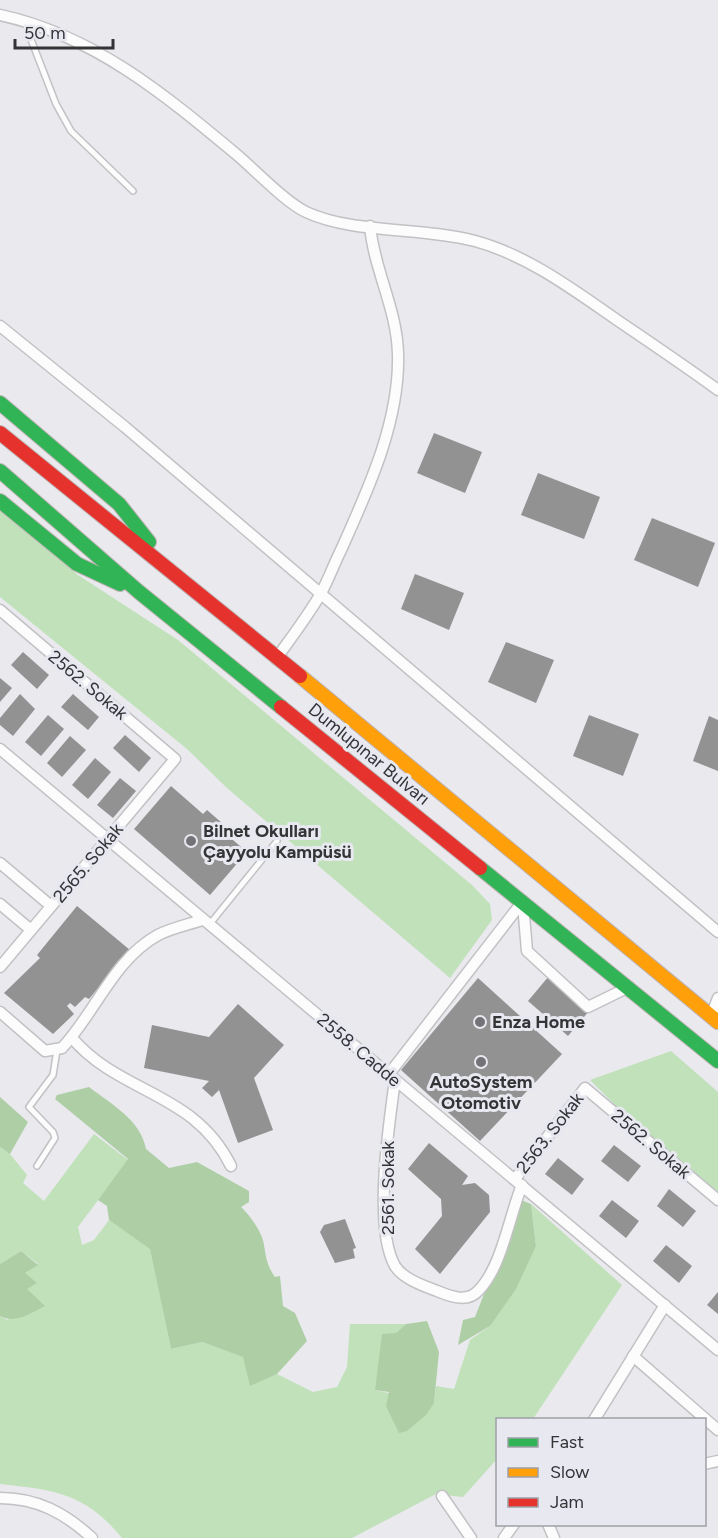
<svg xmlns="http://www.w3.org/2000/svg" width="718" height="1538" font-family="Figtree,sans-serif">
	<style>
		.green { fill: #c1e1ba }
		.forest { fill: #aecfa6 }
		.building { fill: #939293 }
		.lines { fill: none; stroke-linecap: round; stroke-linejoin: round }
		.lane-casing { stroke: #c2c2c5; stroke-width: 8 }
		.street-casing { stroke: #c2c2c5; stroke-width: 13 }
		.fast-casing { stroke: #beb2b3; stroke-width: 16 }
		.slow-casing { stroke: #beb2b3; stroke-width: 16 }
		.jam-casing { stroke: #beb2b3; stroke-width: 16 }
		.lane { stroke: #fcfcfc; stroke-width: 5 }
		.street { stroke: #fcfcfc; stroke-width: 10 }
		.fast { stroke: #30b455; stroke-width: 14 }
		.slow { stroke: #ff9f0a; stroke-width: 14 }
		.jam { stroke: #e5322d; stroke-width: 14 }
		.poi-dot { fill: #737377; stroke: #e7e8f0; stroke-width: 2 }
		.labels { text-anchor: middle; stroke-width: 6; stroke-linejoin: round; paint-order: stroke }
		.street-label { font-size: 18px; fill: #343437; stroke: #e7e8f0 }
		.poi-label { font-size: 18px; font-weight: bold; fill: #343437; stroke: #e7e8f0; text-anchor: start }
	</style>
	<rect width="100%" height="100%" fill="#e9e9ee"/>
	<g class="green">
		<polygon points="0,511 78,575 178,640 472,885 490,904 492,920 450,978 227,788 187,749 0,597"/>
		<polygon points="671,1051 718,1092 718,1193 634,1124 590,1080"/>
		<path d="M94,1134L128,1160L78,1227L82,1245L94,1240L109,1220L150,1248L171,1349L202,1342L244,1357L250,1385L277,1374L313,1392L337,1387L347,1367L350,1324H406L396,1333L375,1390L434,1403L436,1386L454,1389L470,1340L490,1326L536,1246L531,1204L622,1285L533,1419L498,1420L497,1459L463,1497L436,1494L352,1538H122C85,1493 55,1490 0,1484V1316L8,1320L27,1289L25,1273L38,1264L21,1251L0,1264V1147L10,1154L27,1175L23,1183L44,1201Z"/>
	</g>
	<g class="forest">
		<path d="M89,1087C111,1104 141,1120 146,1149L169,1168L197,1162L249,1191V1202L241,1207C249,1214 263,1233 264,1245C266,1257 267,1266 275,1277L280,1276L283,1306L295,1313L307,1341L277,1374L250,1386L243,1357L202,1342L171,1349L150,1249L109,1220L107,1206L98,1200L128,1159L55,1099L57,1095Z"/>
		<polygon points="0,1097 28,1122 10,1154 0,1147"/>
		<polygon points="521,1200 531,1204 536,1246 516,1289 490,1326 458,1345 463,1320 475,1317"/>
		<path d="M21,1251L38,1265L25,1273L37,1283L27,1289L45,1306C31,1313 16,1324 0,1316V1264Z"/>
		<polygon points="427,1321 439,1352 434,1403 426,1415 407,1431 399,1433 386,1406 389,1392 375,1390 382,1334 396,1333 406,1324"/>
	</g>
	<g class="building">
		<polygon points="434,433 482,452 465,493 417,473"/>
		<polygon points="538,473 600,497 584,539 521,515"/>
		<polygon points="652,518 715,543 698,587 634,560"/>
		<polygon points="415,574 464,593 449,630 401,609"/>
		<polygon points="506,642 554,660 536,703 488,682"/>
		<polygon points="23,652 49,675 37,689 11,665"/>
		<polygon points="0,678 12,688 0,702"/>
		<polygon points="20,694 35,709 13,736 0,725 0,718"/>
		<polygon points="73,694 99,717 88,730 61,707"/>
		<polygon points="48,715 64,729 41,756 25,742"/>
		<polygon points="589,715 639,734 623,776 573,756"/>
		<polygon points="709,716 718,720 718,771 693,761"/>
		<polygon points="125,735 151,758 139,772 113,748"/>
		<polygon points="70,736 86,750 62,777 47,763"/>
		<polygon points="95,758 111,772 88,799 72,785"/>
		<polygon points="120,778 136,791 113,818 97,805"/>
		<polygon points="171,786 203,814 207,810 222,823 219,828 247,852 210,895 134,829"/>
		<polygon points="77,906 130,950 89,999 85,997 75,1007 70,1003 67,1006 74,1014 53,1034 4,993 40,958 37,955"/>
		<polygon points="549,976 589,1011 568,1036 528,1001"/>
		<polygon points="478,978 562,1054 480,1141 401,1070"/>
		<polygon points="238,1004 284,1045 254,1078 273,1130 238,1143 219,1090 212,1097 202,1088 209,1081 144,1068 152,1025 209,1037"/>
		<polygon points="429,1143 468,1176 462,1185 475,1183 489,1195 490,1212 440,1274 415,1249 442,1216 441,1199 408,1169"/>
		<polygon points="614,1145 641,1166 628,1182 601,1161"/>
		<polygon points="558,1158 584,1179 572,1195 545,1174"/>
		<polygon points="669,1189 696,1211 683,1227 657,1206"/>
		<polygon points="612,1200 639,1221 626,1238 599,1216"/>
		<polygon points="345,1219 356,1248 353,1249 355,1258 335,1263 320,1232 324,1225"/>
		<polygon points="666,1245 692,1266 679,1283 653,1261"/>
		<polygon points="718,1292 718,1314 707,1305"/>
	</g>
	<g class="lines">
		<g class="lane-casing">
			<g id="lane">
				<polyline points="28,24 30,37 56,104 71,131 133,191"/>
				<polyline points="209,925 277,841"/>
				<polyline points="37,1166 55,1138 53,1132 29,1107 53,1075 57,1050"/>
			</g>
		</g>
		<g class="street-casing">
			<g id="street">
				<path d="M0,15C93,35 164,94 236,154C254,169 285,202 306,212C353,234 423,227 475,241C527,255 574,290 617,320C651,343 685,366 718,390"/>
				<polyline points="0,326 125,427 718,932"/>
				<polyline points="0,610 175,759 0,967"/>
				<path d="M276,659C291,638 307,617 320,595C328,581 334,564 341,550C368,490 400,421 398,354C397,309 374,270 370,226"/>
				<polyline points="0,749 718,1350"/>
				<polyline points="0,863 51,906"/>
				<polyline points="0,904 31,930"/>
				<polyline points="523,904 527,951 588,1007 629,987"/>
				<path d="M0,1012L45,1051L62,1048C95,1013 114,959 158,935C171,928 187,925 202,920"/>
				<polyline points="711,1016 718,998"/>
				<path d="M72,1038C121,1095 194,1091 231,1166"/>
				<polyline points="389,1074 523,901"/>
				<path d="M395,1080C389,1124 373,1227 395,1266C403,1279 424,1286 437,1291C452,1297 468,1303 479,1290C502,1266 509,1217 522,1185"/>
				<polyline points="515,1179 585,1088 718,1200"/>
				<polyline points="633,1356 718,1430"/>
				<polyline points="594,1420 665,1305"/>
				<polyline points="704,1464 718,1461"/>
				<polyline points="442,1496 471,1538"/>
				<path d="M0,1498C37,1498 65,1513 92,1538"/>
				<polyline points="548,1524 554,1538"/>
				<polyline points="504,1538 514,1524"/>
			</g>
		</g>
		<g class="fast-casing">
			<g id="fast">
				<polyline points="0,403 119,504 149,542"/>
				<polyline points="0,471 139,592 281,707"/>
				<polyline points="0,501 77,564 120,584"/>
				<polyline points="480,868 718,1061"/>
			</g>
		</g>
		<g class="slow-casing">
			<polyline id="slow" points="300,676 718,1022"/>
		</g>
		<g class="jam-casing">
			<g id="jam">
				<polyline points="0,433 300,676"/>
				<polyline points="281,707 480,868"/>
			</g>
		</g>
		<use href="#lane" class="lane"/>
		<use href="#street" class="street"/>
		<use href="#fast" class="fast"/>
		<use href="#slow" class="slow"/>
		<use href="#jam" class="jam"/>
	</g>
	<g class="poi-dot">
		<circle cx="191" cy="841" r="6"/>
		<circle cx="480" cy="1022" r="6"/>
		<circle cx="481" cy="1062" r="6"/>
	</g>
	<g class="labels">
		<g class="street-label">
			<text transform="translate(88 685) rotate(40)" y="6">2562. Sokak</text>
			<text transform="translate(369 754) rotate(39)" y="6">Dumlupınar Bulvarı</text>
			<text transform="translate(88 863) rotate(-50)" y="6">2565. Sokak</text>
			<text transform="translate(359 1050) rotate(40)" y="6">2558. Cadde</text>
			<text transform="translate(550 1133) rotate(-52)" y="6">2563. Sokak</text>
			<text transform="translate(651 1144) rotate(40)" y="6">2562. Sokak</text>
			<text transform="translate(388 1188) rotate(-90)" y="6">2561. Sokak</text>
		</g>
		<g class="poi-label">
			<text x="203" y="837">Bilnet Okulları<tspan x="203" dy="21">Çayyolu Kampüsü</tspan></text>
			<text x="492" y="1028">Enza Home</text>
			<text x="481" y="1088" text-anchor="middle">AutoSystem<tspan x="481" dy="21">Otomotiv</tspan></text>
		</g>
	</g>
	<rect x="496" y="1418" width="210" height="108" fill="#e7e8f0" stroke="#9fa0a6" stroke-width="1.5"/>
	<rect x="508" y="1438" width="30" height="9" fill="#30b455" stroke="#9fa0a6" stroke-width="1.5"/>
	<text x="550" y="1448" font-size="18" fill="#343437">Fast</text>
	<rect x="508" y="1468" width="30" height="9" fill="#ff9f0a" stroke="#9fa0a6" stroke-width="1.5"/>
	<text x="550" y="1478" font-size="18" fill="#343437">Slow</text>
	<rect x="508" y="1498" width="30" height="9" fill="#e5322d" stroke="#9fa0a6" stroke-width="1.5"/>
	<text x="550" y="1508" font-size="18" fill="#343437">Jam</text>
	<path d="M15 39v9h98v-9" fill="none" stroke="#343437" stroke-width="3"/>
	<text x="24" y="39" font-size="18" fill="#343437" stroke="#e7e8f0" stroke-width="4.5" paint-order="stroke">50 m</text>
</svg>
